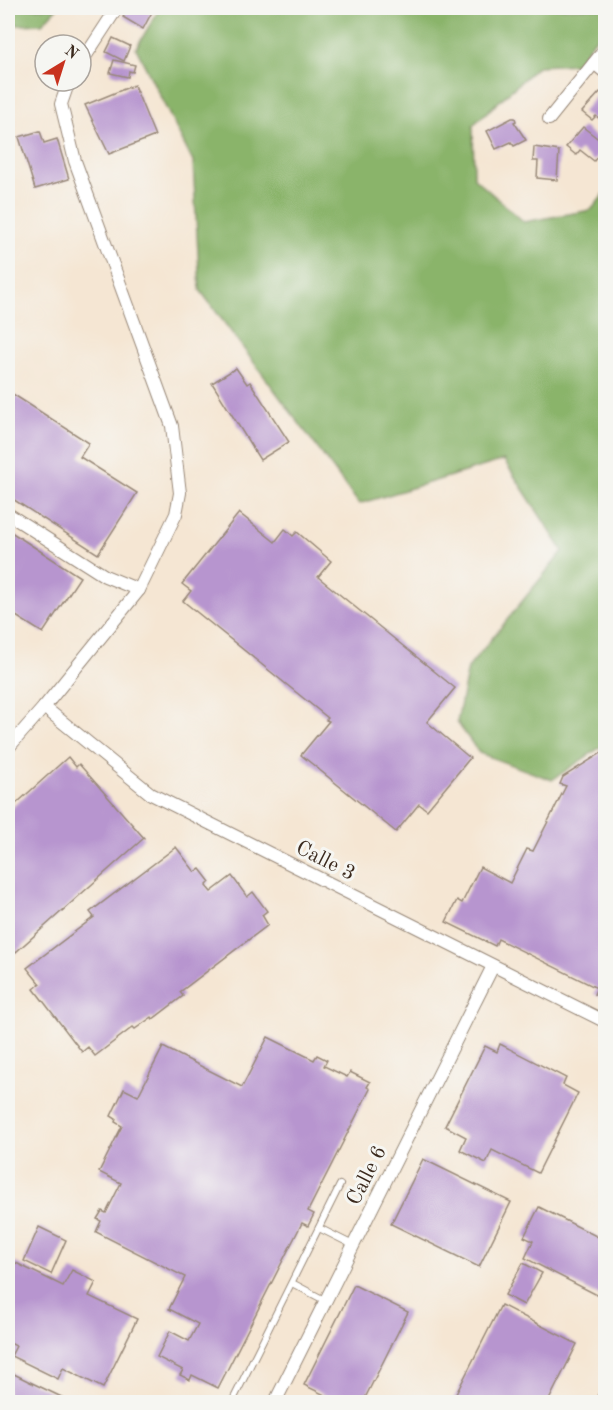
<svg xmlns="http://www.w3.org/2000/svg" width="613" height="1410" font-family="'Old Standard TT',serif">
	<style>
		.forest { fill: #8ab46b; stroke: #626f44; stroke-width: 1.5 }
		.building { fill: #b795cf }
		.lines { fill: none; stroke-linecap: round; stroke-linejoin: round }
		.lane-casing { stroke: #988878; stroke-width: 8 }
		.street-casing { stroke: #988878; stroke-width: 14 }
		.lane { stroke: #fff; stroke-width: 6 }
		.street { stroke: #fff; stroke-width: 12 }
		.labels { text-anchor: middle; stroke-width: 6; stroke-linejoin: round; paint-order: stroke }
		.street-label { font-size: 21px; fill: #3b2a1e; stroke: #f6f6f2 }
	</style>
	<rect width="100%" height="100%" fill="#f6f6f2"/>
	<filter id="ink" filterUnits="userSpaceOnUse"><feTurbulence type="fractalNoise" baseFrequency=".0167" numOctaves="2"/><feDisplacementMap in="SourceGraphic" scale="12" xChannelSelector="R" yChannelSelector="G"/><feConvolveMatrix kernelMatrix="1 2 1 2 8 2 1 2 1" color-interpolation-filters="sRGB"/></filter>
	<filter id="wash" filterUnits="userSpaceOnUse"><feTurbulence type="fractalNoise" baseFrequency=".008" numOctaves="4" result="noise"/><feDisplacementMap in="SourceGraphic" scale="24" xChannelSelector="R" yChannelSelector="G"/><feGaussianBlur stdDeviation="1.35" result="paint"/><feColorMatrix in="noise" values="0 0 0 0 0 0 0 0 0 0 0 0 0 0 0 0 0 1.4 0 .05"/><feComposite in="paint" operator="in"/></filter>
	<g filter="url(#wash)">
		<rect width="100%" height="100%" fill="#f5e6d3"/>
		<g class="forest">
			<polygon points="8,8 57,8 42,24 18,25 8,22"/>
			<polygon points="160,8 605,8 605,26 576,64 538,66 473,125 474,178 524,222 591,210 605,193 605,744 552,780 479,753 457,722 468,668 563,551 504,460 359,504 200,290 193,162 136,48"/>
		</g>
		<g id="blocks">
			<g class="building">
				<polygon points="129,8 152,8 151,9 153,10 143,29 123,17"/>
				<polygon points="113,38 130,46 124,61 106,52"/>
				<polygon points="114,60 135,65 133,72 129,71 128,77 110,73"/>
				<polygon points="134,85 155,136 109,154 85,105"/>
				<polygon points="600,92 606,97 606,124 596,116 592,120 582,112"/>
				<polygon points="512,118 515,118 516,121 514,122 526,140 514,146 511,142 496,149 487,131"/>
				<polygon points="583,127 606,145 594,161 580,150 576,155 566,147"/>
				<polygon points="40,131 44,143 57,139 69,179 35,189 19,137"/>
				<polygon points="534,147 559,151 557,180 537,178 538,161 533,161"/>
				<polygon points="236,368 247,384 250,382 289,442 260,460 212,383"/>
				<polygon points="8,391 89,443 80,457 137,493 98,554 8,496"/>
				<polygon points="239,513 275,542 285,529 293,536 297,532 331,561 318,577 455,688 427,722 470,758 427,810 419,804 396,832 301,755 329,721 326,720 328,718 183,601 191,591 182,584"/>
				<polygon points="8,530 80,577 43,633 8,611"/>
				<polygon points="606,750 606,999 594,994 597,988 498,939 495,946 446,922 457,900 462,903 480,867 510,883 527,849 533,851 566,786 560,784 563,777"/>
				<polygon points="68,757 76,767 79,764 144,838 8,959 8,811"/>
				<polygon points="176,847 195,872 200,869 210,882 206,886 211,892 232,876 247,897 253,892 267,911 262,915 268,925 180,992 183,996 153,1019 152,1017 135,1029 133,1027 95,1056 88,1047 82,1052 34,989 40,984 27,968 94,917 90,912"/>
				<polygon points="268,1037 314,1060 317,1055 327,1060 324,1066 347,1077 350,1072 370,1082 367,1087 370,1089 308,1211 314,1214 308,1226 302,1223 218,1388 192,1375 190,1380 180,1375 183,1370 157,1357 170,1331 189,1341 198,1324 169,1309 185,1277 96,1232 101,1221 97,1219 102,1211 106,1213 121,1183 99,1172 122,1126 115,1122 116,1119 111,1116 124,1089 138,1096 163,1047 242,1087"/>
				<polygon points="500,1044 566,1078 563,1085 578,1093 538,1173 492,1150 486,1163 460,1150 466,1137 445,1126 485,1046 497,1052"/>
				<polygon points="423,1159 511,1202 479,1267 391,1224"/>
				<polygon points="539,1207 606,1241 606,1287 601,1297 525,1258 533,1241 524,1237"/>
				<polygon points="39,1227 66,1240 51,1274 24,1261"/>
				<polygon points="14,1262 63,1286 72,1270 96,1282 89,1296 137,1319 103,1388 63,1368 58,1379 11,1356 16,1346 8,1342 8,1274"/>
				<polygon points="523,1263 542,1273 524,1305 505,1295"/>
				<polygon points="354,1285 408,1312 363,1402 339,1402 304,1385"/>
				<polygon points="501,1305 577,1344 548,1402 452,1402"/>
				<polygon points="8,1371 28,1381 72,1402 18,1402 8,1397"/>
			</g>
		</g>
	</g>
	<g filter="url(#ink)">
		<use href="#blocks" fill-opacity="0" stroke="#988878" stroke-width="1.5"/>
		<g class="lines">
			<g class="lane-casing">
				<g id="lane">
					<polyline points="319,1228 353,1245"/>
					<polyline points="292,1283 326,1301"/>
					<polyline points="232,1402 340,1185"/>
				</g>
			</g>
			<g class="street-casing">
				<g id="street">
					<polyline points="81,63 117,8"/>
					<polyline points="594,63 606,73"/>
					<polyline points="549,119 606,48"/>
					<polyline points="8,514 105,576 139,590"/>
					<polyline points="44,707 151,794 606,1022"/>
					<polyline points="8,748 44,707 139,590 176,514 180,493 172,426 75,161 61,104 69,81"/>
					<polyline points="275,1402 493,966"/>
					<polyline points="601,1402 606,1393"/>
				</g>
			</g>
			<use href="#lane" class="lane"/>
			<use href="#street" class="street"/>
		</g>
	</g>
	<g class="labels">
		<g class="street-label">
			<text transform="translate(326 860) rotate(27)" y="7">Calle 3</text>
			<text transform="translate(366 1175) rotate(-63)" y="7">Calle 6</text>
		</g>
	</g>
	<rect width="613" height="1410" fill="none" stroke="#f6f6f2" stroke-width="30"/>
	<g transform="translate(63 63) rotate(38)"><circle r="28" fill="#f6f6f2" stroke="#aba49d" stroke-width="1.5"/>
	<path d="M0-4.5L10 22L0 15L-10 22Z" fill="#c8321e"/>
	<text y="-9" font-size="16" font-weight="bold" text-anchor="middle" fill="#3b2a1e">N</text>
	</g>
</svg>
